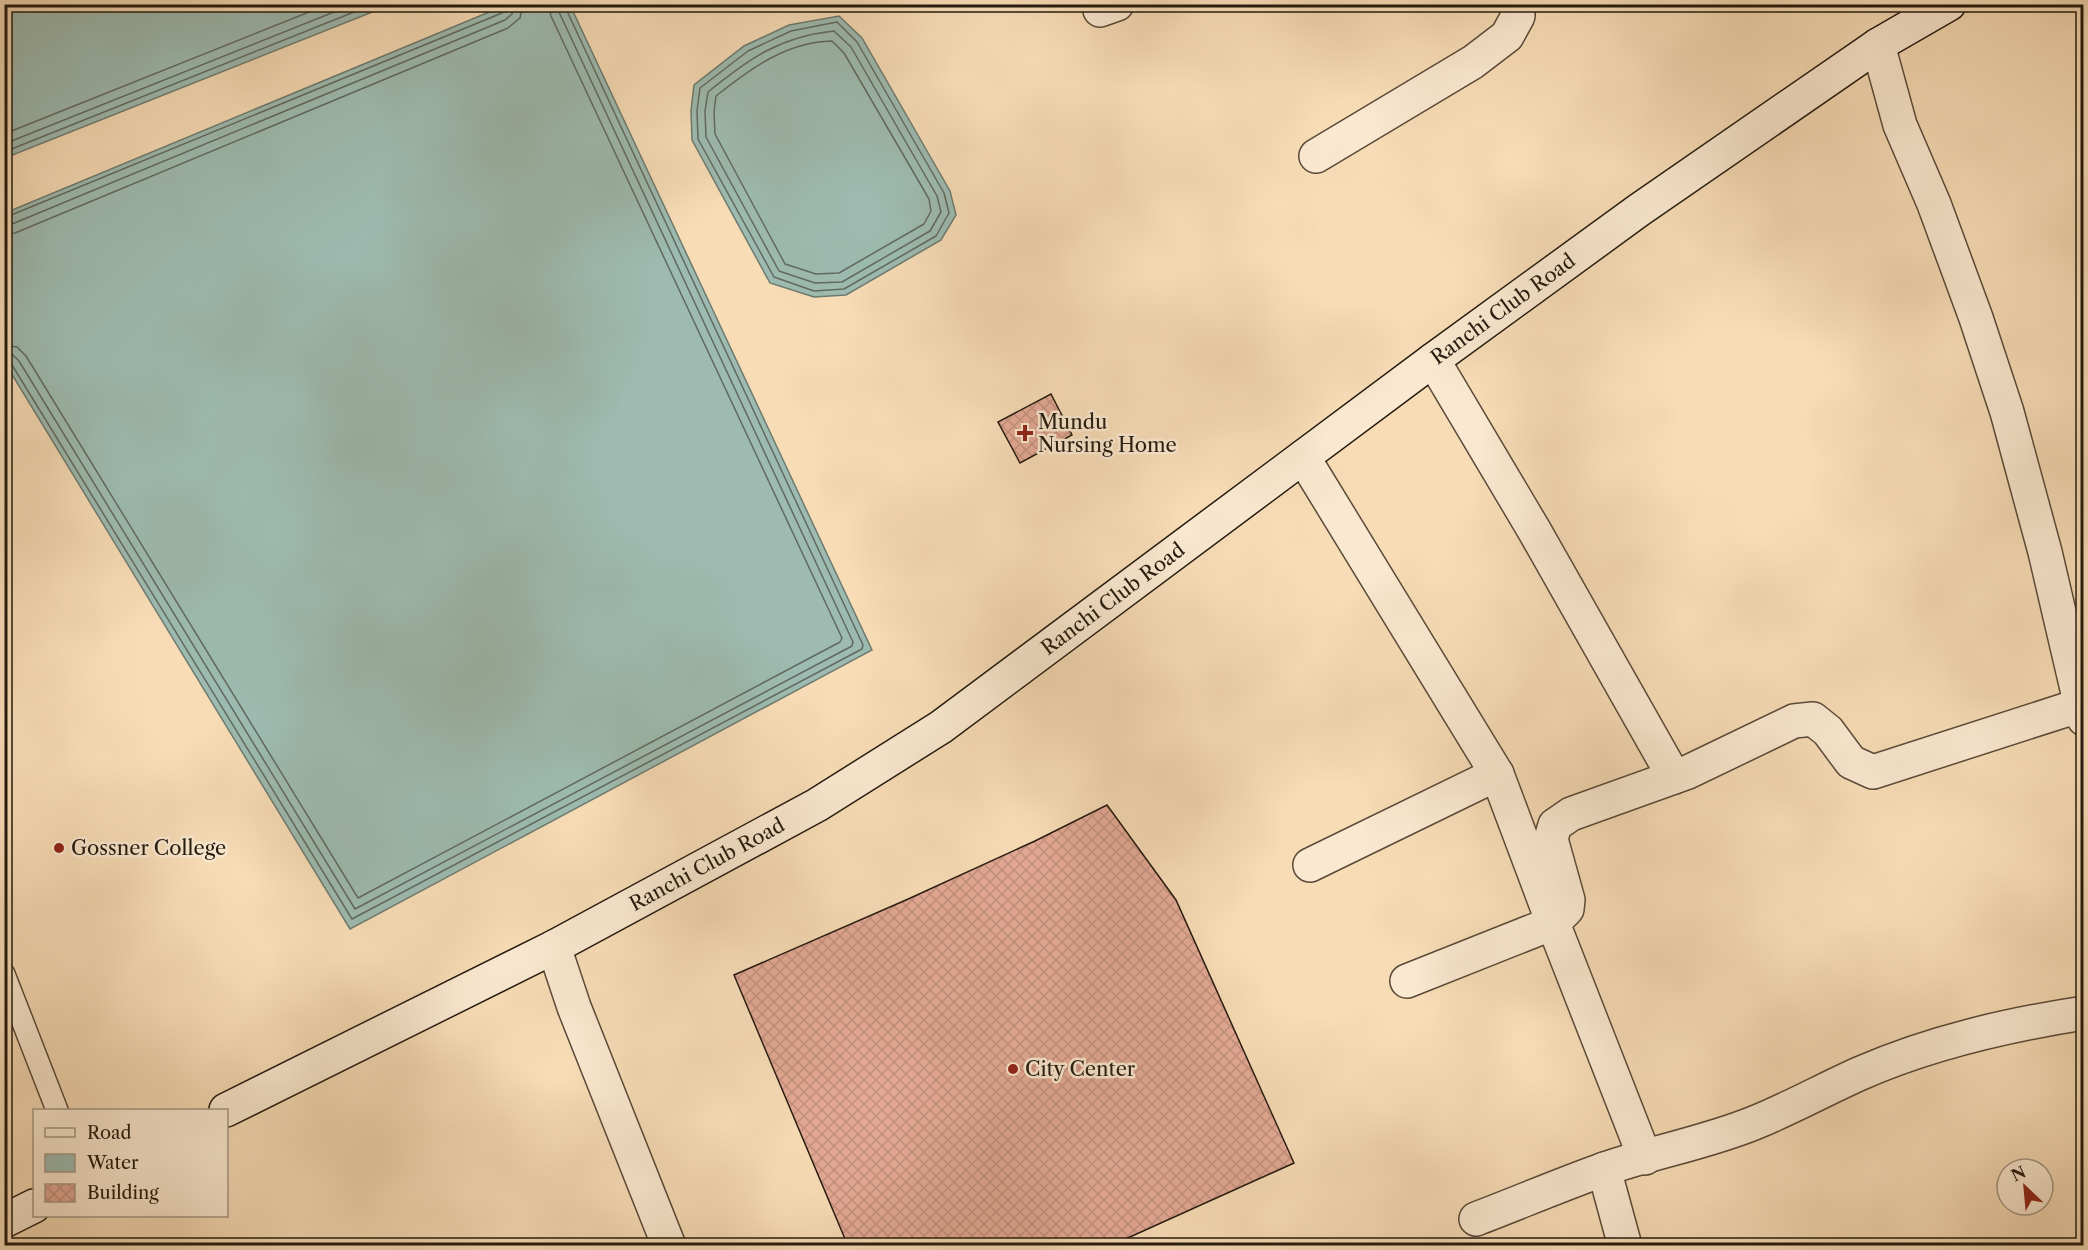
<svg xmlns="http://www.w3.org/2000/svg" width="2088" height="1250" font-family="'Libre Caslon Text',serif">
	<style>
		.water { fill: #9dbbb1; stroke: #6d7b70; stroke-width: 1.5 }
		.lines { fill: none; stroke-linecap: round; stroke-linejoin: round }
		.shore { stroke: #606a60; stroke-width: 1.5 }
		.building { fill: url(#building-cross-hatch); stroke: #241a0e; stroke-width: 1.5 }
		.lane-casing { stroke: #594a38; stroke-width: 24 }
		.street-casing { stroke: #594a38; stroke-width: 36 }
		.secondary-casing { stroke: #241a0e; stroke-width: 36 }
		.lane { stroke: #fae8d0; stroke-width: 21 }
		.street { stroke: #fae8d0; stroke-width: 33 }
		.secondary { stroke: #fae8d0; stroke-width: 33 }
		.poi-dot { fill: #8f2418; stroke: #fae8d0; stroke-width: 2 }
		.labels { text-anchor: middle; stroke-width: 5; stroke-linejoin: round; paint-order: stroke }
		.street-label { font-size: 20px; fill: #241a0e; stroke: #fae8d0 }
		.poi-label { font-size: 20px; fill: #241a0e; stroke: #fae8d0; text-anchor: start }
	</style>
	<defs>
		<pattern id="building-cross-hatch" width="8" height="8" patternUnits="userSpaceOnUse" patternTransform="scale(1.5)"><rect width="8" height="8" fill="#e4a995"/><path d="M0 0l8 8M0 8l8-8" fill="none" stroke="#c3917f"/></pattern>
	</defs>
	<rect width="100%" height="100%" fill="#f7dcb6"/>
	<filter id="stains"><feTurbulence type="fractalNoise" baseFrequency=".00333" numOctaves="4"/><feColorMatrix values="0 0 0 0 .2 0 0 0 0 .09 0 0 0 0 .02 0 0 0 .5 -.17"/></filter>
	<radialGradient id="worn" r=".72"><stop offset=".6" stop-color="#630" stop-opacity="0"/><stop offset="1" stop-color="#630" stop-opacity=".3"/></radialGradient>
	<g class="water">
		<polygon points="5,4 390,4 390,5 5,158"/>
		<polygon points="506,5 570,5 872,650 350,929 5,363 5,213"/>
		<polygon points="839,16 862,38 950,191 956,215 941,240 846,295 814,297 770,283 692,140 691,111 694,85 744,46 789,25"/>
	</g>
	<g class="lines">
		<g class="shore">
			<polygon points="837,22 857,42 944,193 949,213 936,236 844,289 814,291 774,277 698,139 697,111 700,88 748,51 791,31"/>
			<path d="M834,31L851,47L937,196L941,212L930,231L842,282L815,283L779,271L706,137L705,111L708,92C750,58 779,37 834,31Z"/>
			<path d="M832,41L844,53L929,199L931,211L924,224L839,273L816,274L785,264L715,134L714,112L716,96C750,69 786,42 832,41Z"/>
			<polyline points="4,134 329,4"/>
			<polyline points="4,144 354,4"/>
			<polyline points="4,152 374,4"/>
			<polyline points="4,218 502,13 506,9 506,4"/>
			<polyline points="4,225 12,224 505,20 512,14 514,4"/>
			<polyline points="4,234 15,233 508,28 520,18 523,4"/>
			<polyline points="4,345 17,347 26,356 358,898 840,642 842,638 551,16 549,4"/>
			<polyline points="4,354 13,355 19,361 355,909 852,646 853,642 559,12 558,4"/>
			<polyline points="4,361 12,365 352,919 862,649 863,645 566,9 565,4"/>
		</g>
	</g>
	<g class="building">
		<polygon points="1051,394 1072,435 1020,463 998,422"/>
		<polygon points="1107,805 1176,900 1294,1163 1110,1246 848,1246 734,975 906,900 1035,841"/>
	</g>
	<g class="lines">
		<g class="lane-casing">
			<polyline id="lane" points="4,974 57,1110"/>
		</g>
		<g class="street-casing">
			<g id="street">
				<polyline points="1100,10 1117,4"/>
				<polyline points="1878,45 1900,125 1934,204 1976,318 2007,412 2045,552 2084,719"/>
				<polyline points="1316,156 1473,62 1507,36 1518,16 1518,4"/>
				<polyline points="1433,360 1534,530 1674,777"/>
				<polyline points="1303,457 1497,774 1553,923 1407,981"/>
				<polyline points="1310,865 1497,774"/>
				<polyline points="554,947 574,1007 669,1246"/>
				<polyline points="1645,1158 1553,923 1567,909 1568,900 1551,839 1555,825 1571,814 1688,772 1794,721 1813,719 1828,731 1851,762 1873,772 2081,705"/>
				<polyline points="1604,1169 1625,1246"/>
				<path d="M1476,1219C1518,1203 1560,1185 1602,1170C1652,1152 1705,1143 1754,1123C1791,1108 1825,1089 1861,1073C1932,1042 2007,1025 2084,1013"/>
			</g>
		</g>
		<g class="secondary-casing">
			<g id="secondary">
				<path id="s1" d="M226,1110L554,947L817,805L941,727L1433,360L1639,210L1878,45L1949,4"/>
				<polyline points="4,1221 34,1206"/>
			</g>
		</g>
		<use href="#lane" class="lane"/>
		<use href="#street" class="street"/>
		<use href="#secondary" class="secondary"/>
	</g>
	<g class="poi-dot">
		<path d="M1022 424h6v6h6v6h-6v6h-6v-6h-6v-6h6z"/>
		<circle cx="59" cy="848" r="6"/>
		<circle cx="1013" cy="1069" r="6"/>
	</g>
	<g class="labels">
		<g class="street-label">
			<text dy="7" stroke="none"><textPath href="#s1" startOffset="1512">Ranchi Club Road</textPath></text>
			<text dy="7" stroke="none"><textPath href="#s1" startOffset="1026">Ranchi Club Road</textPath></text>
			<text dy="7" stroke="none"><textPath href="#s1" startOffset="540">Ranchi Club Road</textPath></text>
		</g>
		<g class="poi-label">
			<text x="1038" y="429">Mundu<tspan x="1038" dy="23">Nursing Home</tspan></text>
			<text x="71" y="855">Gossner College</text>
			<text x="1025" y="1076">City Center</text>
		</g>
	</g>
	<rect width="2088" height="1250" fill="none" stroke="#f7dcb6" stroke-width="24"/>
	<rect x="6" y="6" width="2076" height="1238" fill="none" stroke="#241a0e" stroke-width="3"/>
	<rect x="12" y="12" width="2064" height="1226" fill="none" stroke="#241a0e" stroke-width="1.5"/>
	<rect x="33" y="1109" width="195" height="108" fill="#fae8d0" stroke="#a49682" stroke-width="1.5"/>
	<rect x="45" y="1128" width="30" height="9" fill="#fae8d0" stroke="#a49682" stroke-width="1.5"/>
	<text x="87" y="1139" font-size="18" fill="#241a0e">Road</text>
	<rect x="45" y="1154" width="30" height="18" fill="#9dbbb1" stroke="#a49682" stroke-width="1.5"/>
	<text x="87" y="1169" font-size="18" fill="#241a0e">Water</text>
	<rect x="45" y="1184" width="30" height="18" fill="url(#building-cross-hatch)" stroke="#a49682" stroke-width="1.5"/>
	<text x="87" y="1199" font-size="18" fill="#241a0e">Building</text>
	<g transform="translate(2025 1187) rotate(334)"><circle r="28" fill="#fae8d0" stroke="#a49682" stroke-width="1.5"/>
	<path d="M0-4.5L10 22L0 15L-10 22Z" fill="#8f2418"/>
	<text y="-9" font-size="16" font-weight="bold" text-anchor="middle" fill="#241a0e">N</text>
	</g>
	<rect width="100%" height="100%" filter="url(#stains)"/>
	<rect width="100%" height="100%" fill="url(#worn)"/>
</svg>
